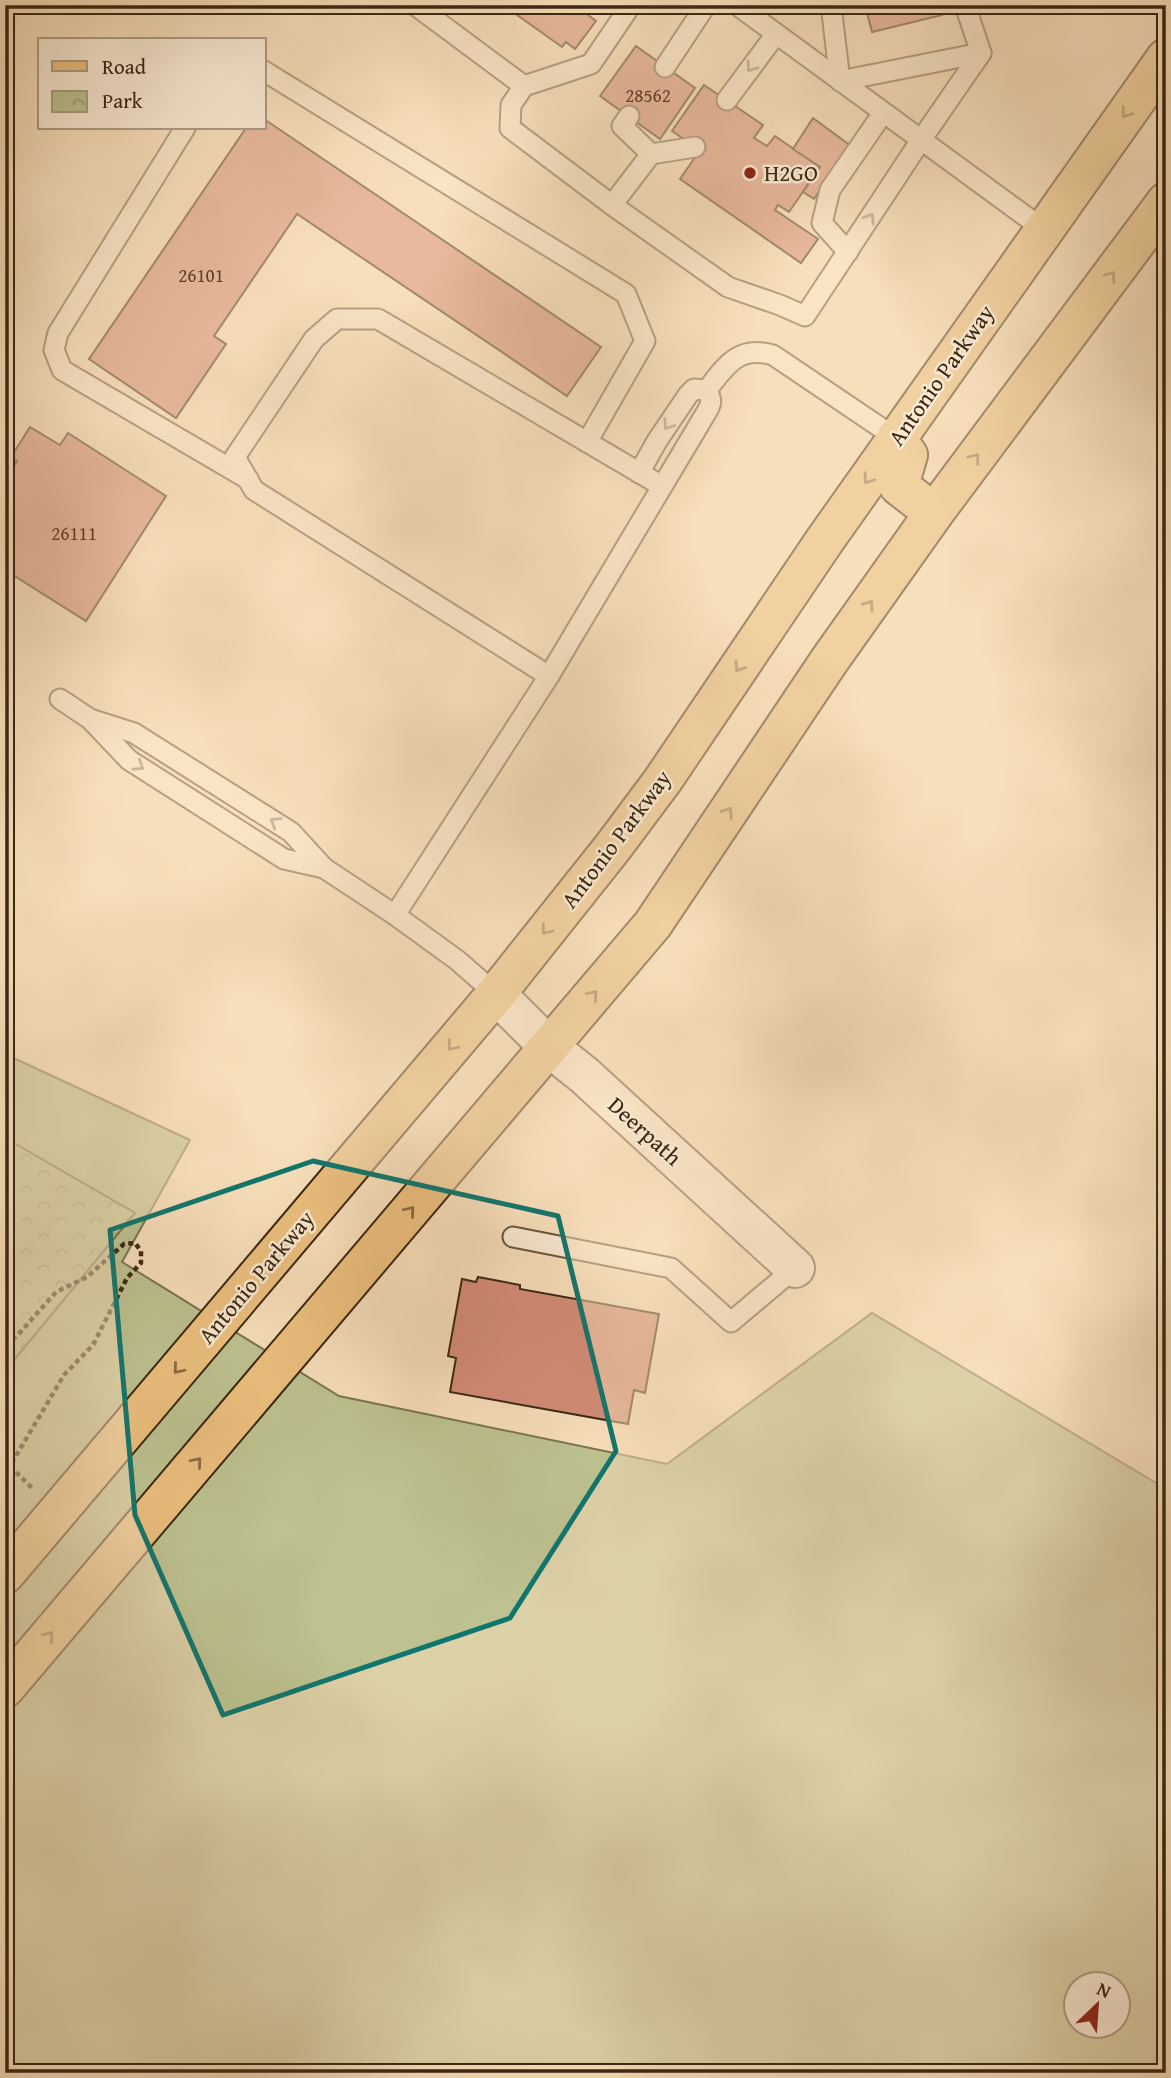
<svg xmlns="http://www.w3.org/2000/svg" width="1171" height="2078" font-family="'Gentium Book Plus',serif">
	<style>
		.grass { fill: #bdc290; stroke: #7b7451; stroke-width: 2; fill-rule: evenodd }
		.park { fill: url(#park-crowns); stroke: #7b7451; stroke-width: 2 }
		.building { fill: #d48c77; stroke: #392712; stroke-width: 2 }
		.lines { fill: none; stroke-linecap: round; stroke-linejoin: round }
		.service-casing { stroke: #69553c; stroke-width: 23 }
		.minor-casing { stroke: #69553c; stroke-width: 42 }
		.primary-casing { stroke: #392712; stroke-width: 42 }
		.path { stroke: #392712; stroke-width: 4.5; stroke-dasharray: 5 3.5; stroke-linecap: butt }
		.service { stroke: #faead3; stroke-width: 19 }
		.minor { stroke: #faead3; stroke-width: 38 }
		.primary { stroke: #ecc07e; stroke-width: 38 }
		.oneway { stroke: #9a8872 }
		.oneway2 { stroke: #8a6c43 }
		.marked { fill: none; stroke: #0f766e; stroke-width: 5; stroke-linejoin: round }
		.poi-dot { fill: #8f2418; stroke: #faead3; stroke-width: 2.5 }
		.labels { text-anchor: middle; stroke-width: 5; stroke-linejoin: round; paint-order: stroke }
		.number-label { font-size: 19px; fill: #60402b }
		.poi-label { font-size: 23px; fill: #392712; stroke: #faead3; text-anchor: start }
		.street-label { font-size: 23px; fill: #392712; stroke: #faead3 }
	</style>
	<defs>
		<pattern id="park-crowns" width="20" height="18" patternUnits="userSpaceOnUse" patternTransform="scale(1.75)"><rect width="20" height="18" fill="#bdc290"/><path d="M2 6a3 3 0 1 1 6 0M12 15a3 3 0 1 1 6 0" fill="none" stroke="#9b9e74"/></pattern>
	</defs>
	<rect width="100%" height="100%" fill="#f8dfbb"/>
	<filter id="stains"><feTurbulence type="fractalNoise" baseFrequency=".00286" numOctaves="4"/><feColorMatrix values="0 0 0 0 .2 0 0 0 0 .09 0 0 0 0 .02 0 0 0 .5 -.17"/></filter>
	<radialGradient id="worn" r=".72"><stop offset=".6" stop-color="#630" stop-opacity="0"/><stop offset="1" stop-color="#630" stop-opacity=".3"/></radialGradient>
	<path class="grass" d="M5,1054L190,1140L122,1262L339,1396L667,1464L872,1313L1166,1489V2073H5V1371L135,1213L5,1138ZM1076,1983H1118V2025H1076Z"/>
	<polygon class="park" points="5,1138 135,1213 5,1371"/>
	<g class="building">
		<polygon points="503,5 597,5 593,12 586,8 584,12 596,21 575,49 566,42 562,47"/>
		<polygon points="865,5 940,5 942,15 872,32"/>
		<polygon points="636,46 695,88 660,139 600,96"/>
		<polygon points="704,85 763,125 754,138 767,146 775,136 820,167 789,212 778,205 775,210 818,239 801,263 680,179 700,150 672,131"/>
		<polygon points="813,118 851,146 814,199 803,192 820,167 793,149"/>
		<polygon points="264,119 601,347 567,396 297,214 214,336 226,344 176,418 89,359 246,128 264,128"/>
		<polygon points="30,427 60,445 68,433 166,496 86,621 5,570 5,480 17,461 11,457"/>
		<polygon points="478,1277 520,1285 520,1289 659,1314 645,1393 634,1390 628,1424 450,1392 456,1358 448,1356 462,1279 476,1282"/>
	</g>
	<g class="lines">
		<g class="service-casing">
			<g id="service">
				<polyline points="415,5 524,86 591,64 631,5"/>
				<polyline points="737,5 1043,229"/>
				<polyline points="831,5 840,81 981,53"/>
				<polyline points="665,67 706,5"/>
				<polyline points="264,71 626,294 645,341 587,442"/>
				<polyline points="524,86 511,105 510,128 612,205 651,154 622,126 629,116"/>
				<polyline points="727,100 776,34"/>
				<polyline points="185,128 58,333 54,350 62,370 248,479"/>
				<polyline points="651,154 695,147"/>
				<polyline points="612,205 728,287 780,305 805,316 921,140 981,53 965,5"/>
				<polyline points="848,252 822,223 830,190 883,113"/>
				<path d="M707,390C726,365 739,345 773,355L896,438"/>
				<polyline points="639,473 657,441 688,395 694,389 707,390"/>
				<polyline points="549,676 254,490 235,457 314,339 337,319 378,319 662,486"/>
				<polyline points="60,699 90,719 129,760 284,859 324,868"/>
				<polyline points="90,719 134,733 291,832 324,868 395,915 457,960 496,994"/>
				<path d="M395,915L549,676L703,418C710,406 714,403 707,390"/>
				<polyline points="513,1237 671,1268 731,1322 795,1268"/>
			</g>
		</g>
		<g class="minor-casing">
			<polyline id="minor" points="496,994 549,1047 584,1075 795,1268"/>
		</g>
		<g class="primary-casing">
			<g id="primary">
				<polyline points="896,438 908,455 899,486 934,513"/>
				<polyline points="5,1574 496,994 613,847 663,780 825,540 1166,58"/>
				<polyline points="5,1688 653,924 829,661 934,513 1166,202"/>
			</g>
		</g>
		<polyline class="path" points="5,1344 17,1336 56,1292 87,1277 124,1244 135,1243 141,1251 141,1263 127,1278 93,1345 64,1375 10,1466 32,1488"/>
		<use href="#service" class="service"/>
		<use href="#minor" class="minor"/>
		<use href="#primary" class="primary"/>
	</g>
	<defs><path id="oneway-chevron" d="M-2-3.5L2.5 0L-2 3.5" fill="none" stroke-width="1.6" stroke-linecap="round" stroke-linejoin="round" transform="scale(1.75)"/></defs>
	<g class="oneway">
		<use href="#oneway-chevron" transform="translate(751 67) rotate(126)"/>
		<use href="#oneway-chevron" transform="translate(870 218) rotate(-56)"/>
		<use href="#oneway-chevron" transform="translate(668 425) rotate(124)"/>
		<use href="#oneway-chevron" transform="translate(139 766) rotate(33)"/>
		<use href="#oneway-chevron" transform="translate(275 822) rotate(-148)"/>
	</g>
	<g class="oneway2">
		<use href="#oneway-chevron" transform="translate(1126 113) rotate(126)"/>
		<use href="#oneway-chevron" transform="translate(1111 276) rotate(-53)"/>
		<use href="#oneway-chevron" transform="translate(975 458) rotate(-53)"/>
		<use href="#oneway-chevron" transform="translate(868 479) rotate(125)"/>
		<use href="#oneway-chevron" transform="translate(869 605) rotate(-55)"/>
		<use href="#oneway-chevron" transform="translate(739 667) rotate(124)"/>
		<use href="#oneway-chevron" transform="translate(728 812) rotate(-56)"/>
		<use href="#oneway-chevron" transform="translate(546 930) rotate(128)"/>
		<use href="#oneway-chevron" transform="translate(593 995) rotate(-50)"/>
		<use href="#oneway-chevron" transform="translate(452 1046) rotate(130)"/>
		<use href="#oneway-chevron" transform="translate(410 1211) rotate(-50)"/>
		<use href="#oneway-chevron" transform="translate(178 1369) rotate(130)"/>
		<use href="#oneway-chevron" transform="translate(197 1462) rotate(-50)"/>
		<use href="#oneway-chevron" transform="translate(49 1636) rotate(-50)"/>
	</g>
	<path d="M0 0H1171V2078H0ZM313,1161L558,1216L616,1451L510,1618L223,1715L135,1515L110,1230Z" fill="#f8dfbb" fill-opacity=".55" fill-rule="evenodd"/>
	<path class="marked" d="M313,1161L558,1216L616,1451L510,1618L223,1715L135,1515L110,1230Z"/>
	<circle class="poi-dot" cx="750" cy="173" r="7"/>
	<g class="labels">
		<g class="number-label">
			<text x="648" y="102">28562</text>
			<text x="201" y="282">26101</text>
			<text x="74" y="540">26111</text>
		</g>
		<g class="poi-label">
			<text x="764" y="181">H2GO</text>
		</g>
		<g class="street-label">
			<text transform="translate(941 375) rotate(-55)" y="8">Antonio Parkway</text>
			<text transform="translate(616 839) rotate(-53)" y="8">Antonio Parkway</text>
			<text transform="translate(645 1131) rotate(42)" y="8">Deerpath</text>
			<text transform="translate(256 1277) rotate(-50)" y="8">Antonio Parkway</text>
		</g>
	</g>
	<rect width="1171" height="2078" fill="none" stroke="#f8dfbb" stroke-width="28"/>
	<rect x="7" y="7" width="1157" height="2064" fill="none" stroke="#392712" stroke-width="3.5"/>
	<rect x="14" y="14" width="1143" height="2050" fill="none" stroke="#392712" stroke-width="2"/>
	<rect x="38" y="38" width="228" height="91" fill="#faead3" stroke="#ad9c86" stroke-width="2"/>
	<rect x="52" y="61" width="35" height="10" fill="#ecc07e" stroke="#ad9c86" stroke-width="2"/>
	<text x="102" y="74" font-size="21" fill="#392712">Road</text>
	<rect x="52" y="91" width="35" height="21" fill="url(#park-crowns)" stroke="#ad9c86" stroke-width="2"/>
	<text x="102" y="108" font-size="21" fill="#392712">Park</text>
	<g transform="translate(1097 2005) rotate(25)"><circle r="33" fill="#faead3" stroke="#ad9c86" stroke-width="2"/>
	<path d="M0-5L12 26L0 18L-12 26Z" fill="#8f2418"/>
	<text y="-10" font-size="19" font-weight="bold" text-anchor="middle" fill="#392712">N</text>
	</g>
	<rect width="100%" height="100%" filter="url(#stains)"/>
	<rect width="100%" height="100%" fill="url(#worn)"/>
</svg>
